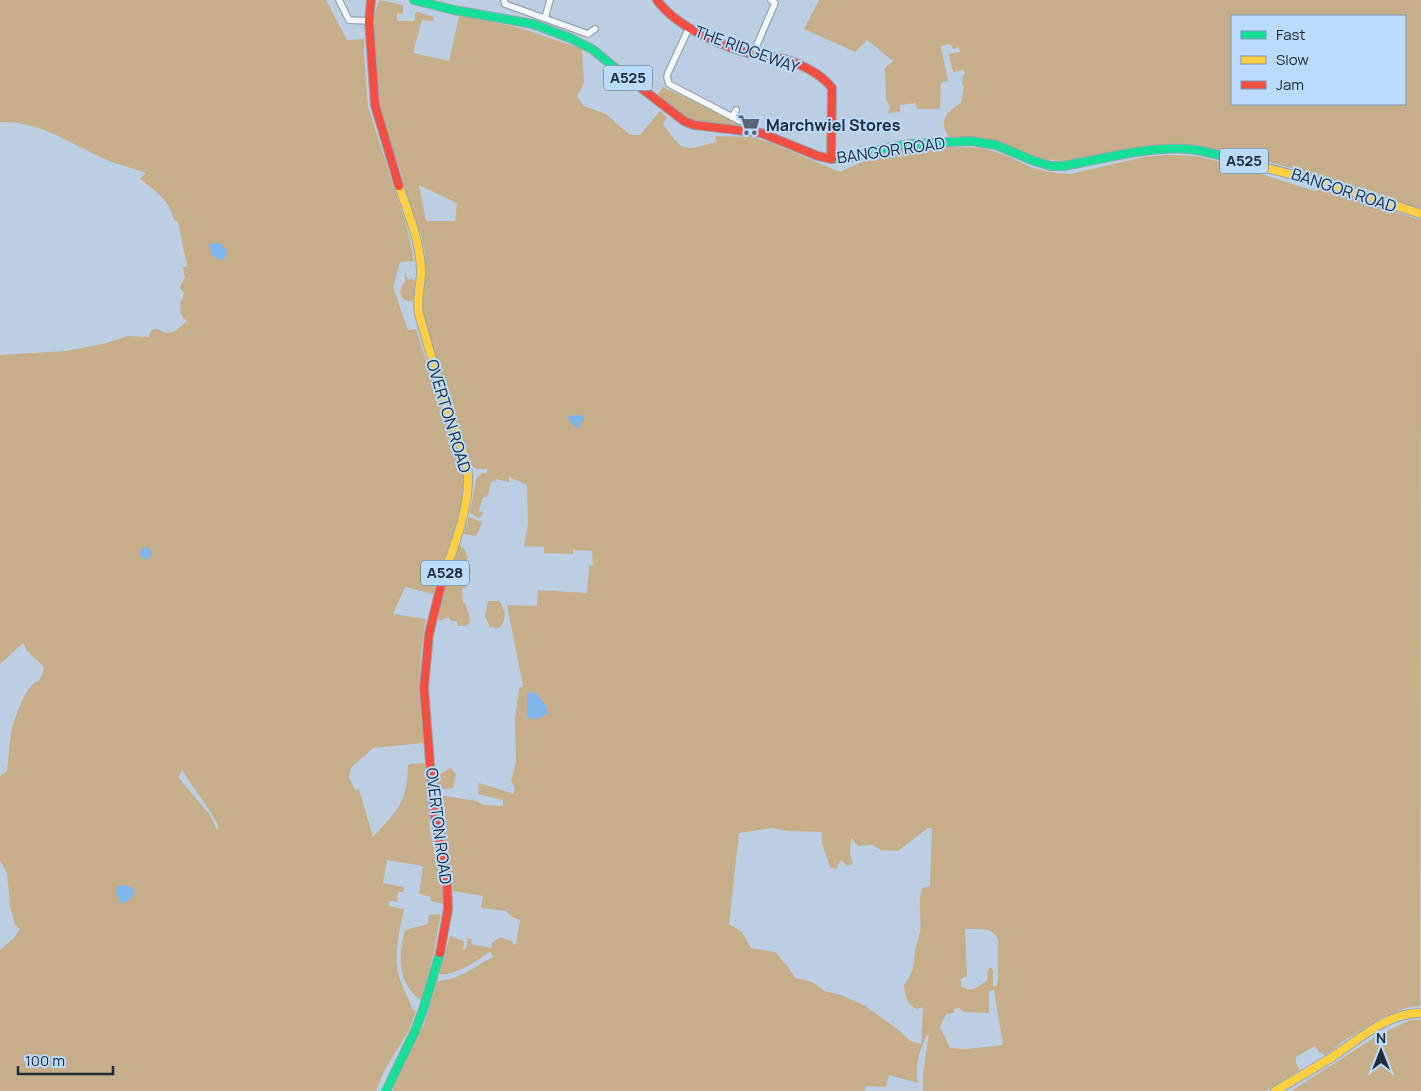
<svg xmlns="http://www.w3.org/2000/svg" width="1421" height="1091" font-family="Manrope,sans-serif">
	<style>
		.green { fill: #c7ae8a; fill-rule: evenodd }
		.water { fill: #80b5ec }
		.lines { fill: none; stroke-linecap: round; stroke-linejoin: round }
		.street-casing { stroke: #96a4b2; stroke-width: 8 }
		.fast-casing { stroke: #96a4b2; stroke-width: 10 }
		.slow-casing { stroke: #96a4b2; stroke-width: 10 }
		.jam-casing { stroke: #96a4b2; stroke-width: 10 }
		.street { stroke: #f5f8fa; stroke-width: 5.5 }
		.fast { stroke: #16e098; stroke-width: 8 }
		.slow { stroke: #ffcf43; stroke-width: 8 }
		.jam { stroke: #f24e42; stroke-width: 8 }
		.labels { text-anchor: middle; stroke-width: 4; stroke-linejoin: round; paint-order: stroke }
		.shield { fill: #badafe; stroke: #4e6075; stroke-width: 1 }
		.shield-label { font-size: 15px; font-weight: bold; fill: #202c3a }
		.street-label { font-size: 16px; fill: #202c3a; stroke: #badafe }
		.poi-label { font-size: 16px; font-weight: bold; fill: #202c3a; stroke: #badafe; text-anchor: start }
	</style>
	<rect width="100%" height="100%" fill="#bccee1"/>
	<g class="green">
		<path d="M0,0H326L347,40L364,39V55L368,107L407,227L414,261L400,262L393,287L408,330L416,329L463,476V499L458,519L433,594L405,587L393,614L426,619C418,663 418,699 424,743L373,748L351,768L349,777L355,790L359,789L373,837C398,809 407,804 408,765L411,764L425,763L430,830L443,892L444,904L431,901V897L419,894L423,866L387,860L383,883L404,887L403,892H398L397,902L390,901L389,906L404,909C400,930 393,954 399,976C402,987 409,998 412,1009L416,1011L409,1030L384,1071L376,1091H0V950L14,938L20,929L15,925L10,906L7,873L0,860V776L7,771C9,757 9,741 12,728C16,716 26,683 39,681L44,669L43,666L27,651L23,643L0,664V355L66,351L103,344L127,336L149,337L150,332L154,329H158C171,338 177,330 187,321C179,317 180,308 181,300L183,298L184,292L180,288L181,284L185,278L183,268L187,266L178,222L174,220C170,201 155,190 140,179L146,173C135,169 123,166 112,162C74,147 44,121 0,122ZM182,770C194,790 210,807 219,828L217,830L210,815L178,777Z"/>
		<path d="M379,0L403,5V14H397V21H415V13L418,12L434,17L433,21L422,20L413,53L449,61L459,17L462,15L520,28L582,49L584,83L577,96L584,106L606,114L630,135H640L660,111L667,117L663,124C684,153 682,151 716,142L715,136L751,137L769,142L840,172L862,162L891,152L949,147L983,148L1005,155L1033,168L1056,173L1070,174L1144,157L1167,155L1196,156L1222,162L1315,191L1324,188L1421,220L1420,1006L1406,1008L1381,1018L1342,1042L1331,1051L1325,1055L1319,1052L1315,1046L1296,1057V1064L1300,1070L1266,1091H923V1074L929,1033C920,1045 914,1068 918,1083L889,1075L886,1087L867,1086L864,1091H393V1085L418,1034L424,1025L437,981C459,980 474,967 493,957L490,951C479,960 453,977 439,974L450,936L464,941L463,951L466,948L468,938L472,939L471,944L491,948L492,943L500,937L512,941L513,945L516,944L520,920L512,917L506,911L481,908L483,896L453,891V884L439,825L437,797L438,795L477,801L483,805L503,806V800L478,794L479,783L514,794V786L511,781L516,762L515,719L519,688L523,686L507,605L537,606L538,590L587,593L589,566H593L592,551L573,550V554L544,553V547L524,546L528,525L527,485L509,477V482L496,479L495,482L492,481L487,497H483L479,511L483,513L480,518H478L470,513L476,479L482,473H487V469H476L471,465L421,313L425,281V253L421,234L414,222L401,173L380,114L377,93L371,25ZM419,185L457,203L455,221H426ZM539,695L541,700L546,705L534,719ZM773,828L788,831L822,832V844L830,867L836,869L841,860L847,866L853,864L850,854L851,838L858,846L872,845L881,850L898,851L928,828H932L930,886L922,888C917,905 922,916 920,932C919,938 916,944 915,951C914,965 913,974 904,985C905,996 906,1004 917,1009L923,1007L921,1044L910,1041L900,1031L864,1005L841,995L824,991L814,983L802,979H796L788,967L775,952L751,948L742,932L729,924L739,833ZM965,929C978,929 992,926 998,939V982L996,986L993,987V970L992,968H990L988,970L987,981C977,986 973,994 961,986V979L967,976ZM994,990L1003,1045L966,1049L950,1048L940,1027L946,1014L954,1013V1009L959,1008L964,1012L989,1013V991Z"/>
		<path d="M819,0H1421V210L1369,190L1237,153L1187,144L1141,147L1063,161L1041,159L949,138C939,120 944,114 961,103L964,86L962,85L963,75L965,74L964,70L953,72L949,54L960,52L959,47L953,49L951,44L941,46L948,81L941,82L940,109H917L916,103L900,105V112L888,113L890,106L886,100L885,68L893,61L867,40L855,52L804,29ZM1232,16H1405V104H1232Z"/>
		<polygon points="663,87 742,124 741,126 690,121 656,97"/>
		<path d="M405,273H407L406,276L408,279L415,280L414,297L411,302C398,299 398,290 405,281Z"/>
		<polygon points="469,517 482,522 478,533 475,536 464,534"/>
		<path d="M460,545L466,552L468,558L466,560L471,570L466,588H462L463,603H465L469,615L470,622L466,626H458L457,621H451L449,617L439,621C435,608 453,558 460,545Z"/>
		<path d="M488,601H499C506,611 507,617 500,628L490,627L485,616Z"/>
		<polygon points="451,768 456,774 453,788 441,789 437,787 436,776"/>
		<path d="M441,914L433,956L421,1000C397,983 398,956 405,930L428,924L429,915Z"/>
		<polygon points="1410,1020 1421,1020 1421,1091 1291,1091 1377,1036"/>
	</g>
	<g class="water">
		<polygon points="211,243 222,244 227,250 225,258 220,260 212,255 209,247"/>
		<polygon points="574,415 584,415 584,421 580,422 580,427 577,428 571,423 568,416"/>
		<circle cx="146" cy="553" r="6"/>
		<path d="M535,692L546,705L548,713C542,717 537,720 529,718L527,715V693Z"/>
		<polygon points="126,885 133,888 134,894 127,902 121,903 116,893 117,886"/>
	</g>
	<g class="lines">
		<g class="street-casing">
			<g id="street">
				<polyline points="339,0 349,20 369,21"/>
				<polyline points="504,0 505,4 588,34 595,29"/>
				<polyline points="545,18 550,0"/>
				<polyline points="689,28 668,73 667,77 669,84 740,121"/>
				<polyline points="753,54 775,3 771,0"/>
				<polyline points="732,117 736,110"/>
			</g>
		</g>
		<g class="fast-casing">
			<g id="fast">
				<polyline points="414,0 454,10 533,24 570,38 592,49 619,71"/>
				<path d="M832,159L858,156L886,148L911,144L971,141L996,145L1034,161L1051,166H1063C1103,159 1148,146 1188,149C1204,150 1218,155 1233,159"/>
				<polyline points="386,1091 415,1031 423,1010 440,953"/>
			</g>
		</g>
		<g class="slow-casing">
			<g id="slow">
				<polyline points="1233,159 1339,187 1421,214"/>
				<path d="M399,186C408,213 421,243 421,272C421,286 416,299 419,314C429,348 438,382 450,416C457,437 469,458 468,482C467,516 453,548 442,581"/>
				<path d="M1275,1091C1294,1080 1313,1069 1332,1057C1360,1039 1386,1013 1421,1013"/>
			</g>
		</g>
		<g class="jam-casing">
			<g id="jam">
				<polyline points="371,0 369,21 375,105 399,186"/>
				<path d="M657,0C676,27 725,48 756,55C764,57 772,56 779,58C797,62 821,73 832,88L831,159"/>
				<polyline points="619,71 684,121 694,125 761,133 818,156 832,159"/>
				<polyline points="440,953 448,909 447,881 434,813 424,688 429,634 442,581"/>
			</g>
		</g>
		<use href="#street" class="street"/>
		<use href="#fast" class="fast"/>
		<use href="#slow" class="slow"/>
		<use href="#jam" class="jam"/>
	</g>
	<defs>
		<g id="supermarket-bare" transform="scale(1.725)"><path d="M-6-5.5h2.5l.6 2H6L4.5 2H-2.5L-4.4-4H-6ZM-1.5 3.2a1.3 1.3 0 1 0 .1 0ZM3 3.2a1.3 1.3 0 1 0 .1 0Z" fill="#576574" stroke="#badafe" stroke-width="2.5" paint-order="stroke"/></g>
	</defs>
	<g fill-rule="evenodd">
		<use href="#supermarket-bare" x="749" y="125"/>
	</g>
	<g class="labels">
		<g class="shield">
			<rect x="604" y="65.5" width="48" height="25" rx="4"/>
			<rect x="1220" y="148.5" width="48" height="25" rx="4"/>
			<rect x="421" y="560.5" width="48" height="25" rx="4"/>
		</g>
		<g class="shield-label">
			<text x="628" y="83">A525</text>
			<text x="1244" y="166">A525</text>
			<text x="445" y="578">A528</text>
		</g>
		<g class="street-label">
			<text transform="translate(747 49) rotate(20)" y="6">THE RIDGEWAY</text>
			<text transform="translate(891 150) rotate(-8)" y="6">BANGOR ROAD</text>
			<text transform="translate(1344 190) rotate(18)" y="6">BANGOR ROAD</text>
			<text transform="translate(449 416) rotate(73)" y="6">OVERTON ROAD</text>
			<text transform="translate(439 826) rotate(83)" y="6">OVERTON ROAD</text>
		</g>
		<g class="poi-label">
			<text x="766" y="131">Marchwiel Stores</text>
		</g>
	</g>
	<rect x="1231" y="15" width="175" height="90" fill="#badafe" stroke="#7c94b0"/>
	<rect x="1241" y="31" width="25" height="8" fill="#16e098" stroke="#7c94b0"/>
	<text x="1276" y="40" font-size="15" fill="#202c3a">Fast</text>
	<rect x="1241" y="56" width="25" height="8" fill="#ffcf43" stroke="#7c94b0"/>
	<text x="1276" y="65" font-size="15" fill="#202c3a">Slow</text>
	<rect x="1241" y="81" width="25" height="8" fill="#f24e42" stroke="#7c94b0"/>
	<text x="1276" y="90" font-size="15" fill="#202c3a">Jam</text>
	<g transform="translate(1381 1051)" stroke="#badafe" stroke-width="4" paint-order="stroke">
	<path d="M0-4L9 19L0 12L-9 19Z" fill="#202c3a"/>
	<text y="-8" font-size="14" font-weight="bold" text-anchor="middle" fill="#202c3a">N</text>
	</g>
	<path d="M18 1066v8h95v-8" fill="none" stroke="#202c3a" stroke-width="2.5"/>
	<text x="25" y="1066" font-size="15" fill="#202c3a" stroke="#badafe" stroke-width="4" paint-order="stroke">100 m</text>
</svg>
